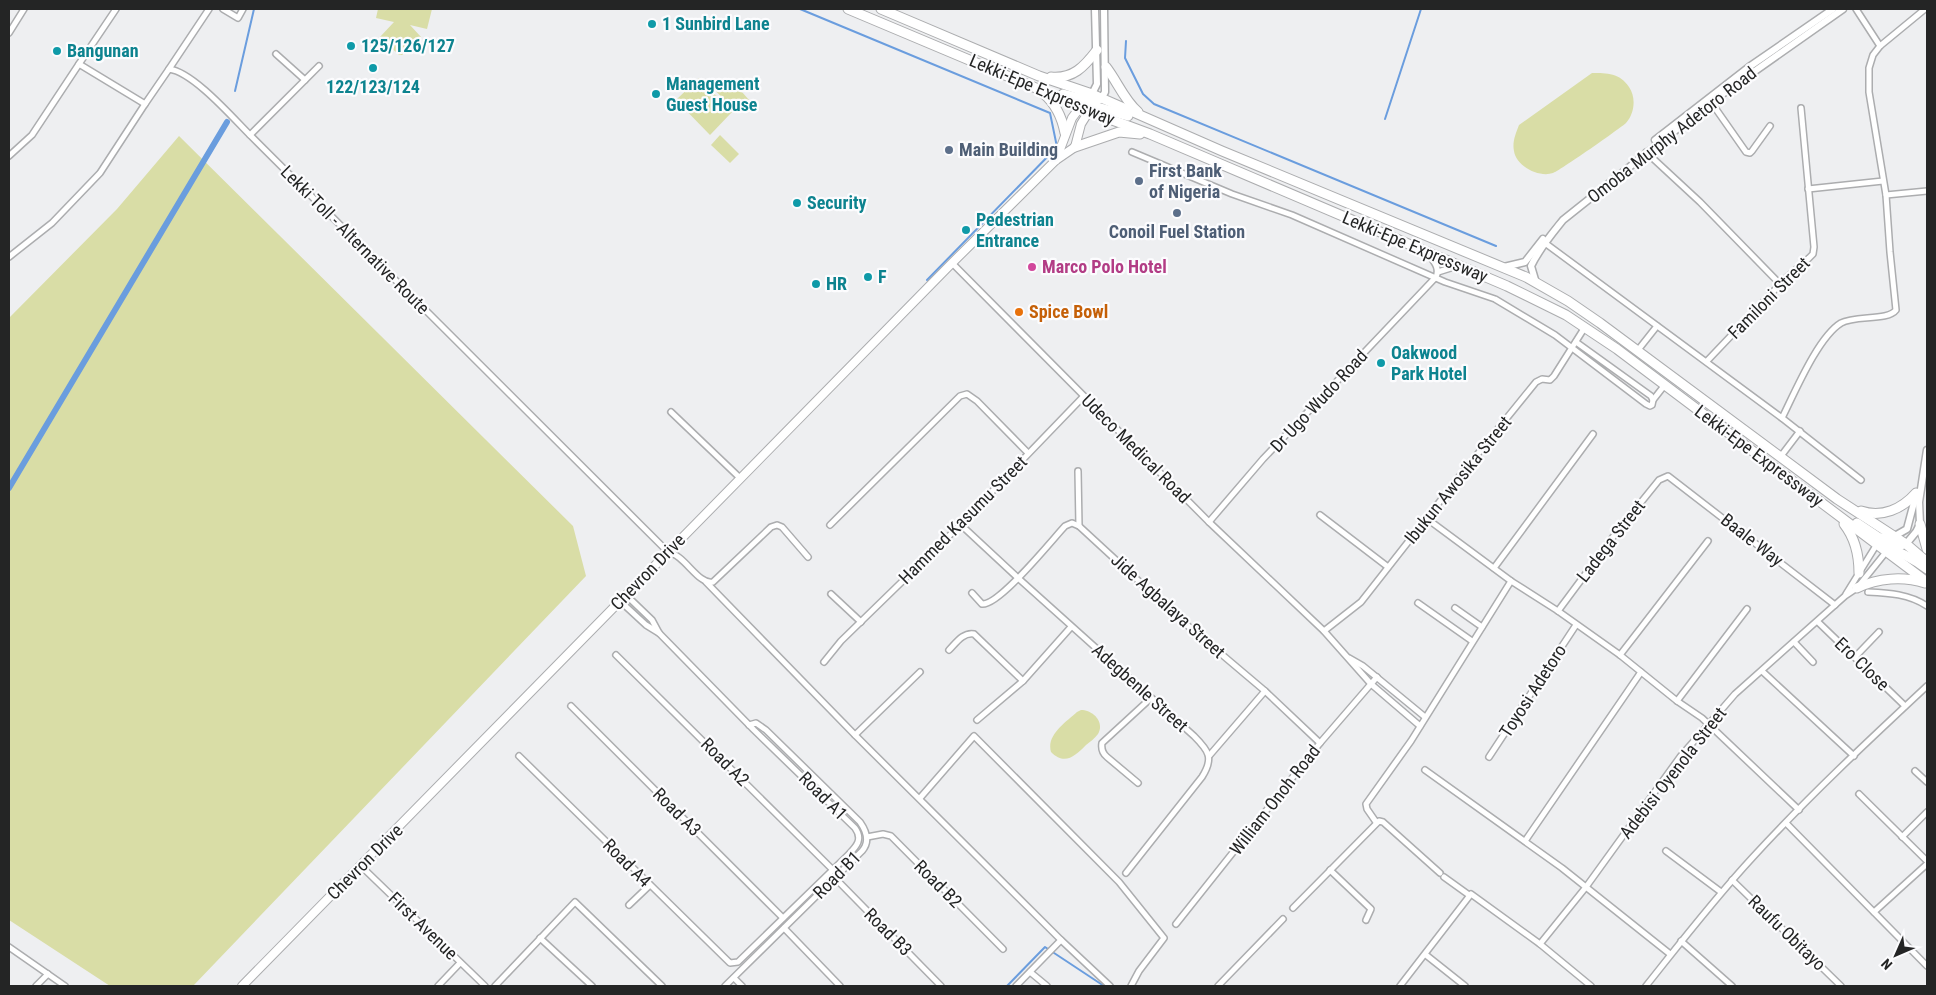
<svg xmlns="http://www.w3.org/2000/svg" width="1936" height="995" font-family="'Roboto Condensed',sans-serif">
	<style>
		.green { fill: #d9dda6 }
		.lines { fill: none; stroke-linecap: round; stroke-linejoin: round }
		.stream { stroke: #6a9dde; stroke-width: 2 }
		.canal { stroke: #6a9dde; stroke-width: 6 }
		.minor-casing { stroke: #acadaf; stroke-width: 8 }
		.tertiary-casing { stroke: #acadaf; stroke-width: 9 }
		.secondary-casing { stroke: #acadaf; stroke-width: 10 }
		.trunk-casing { stroke: #acadaf; stroke-width: 11 }
		.minor { stroke: #fff; stroke-width: 5 }
		.tertiary { stroke: #fff; stroke-width: 6 }
		.secondary { stroke: #fff; stroke-width: 8 }
		.trunk { stroke: #fff; stroke-width: 9 }
		.culture-dot { fill: #0f9aa8; stroke: #fcfcfe; stroke-width: 2 }
		.service-dot { fill: #5c6f8a; stroke: #fcfcfe; stroke-width: 2 }
		.hotel-dot { fill: #d1479c; stroke: #fcfcfe; stroke-width: 2 }
		.food-dot { fill: #e8710a; stroke: #fcfcfe; stroke-width: 2 }
		.labels { text-anchor: middle; stroke-width: 4.5; stroke-linejoin: round; paint-order: stroke }
		.culture-label { font-size: 18px; font-weight: bold; fill: #0d838f; stroke: #fcfcfe; text-anchor: start }
		.street-label { font-size: 18px; fill: #242525; stroke: #fcfcfe }
		.service-label { font-size: 18px; font-weight: bold; fill: #4e5e75; stroke: #fcfcfe; text-anchor: start }
		.hotel-label { font-size: 18px; font-weight: bold; fill: #b23c85; stroke: #fcfcfe; text-anchor: start }
		.food-label { font-size: 18px; font-weight: bold; fill: #c56008; stroke: #fcfcfe; text-anchor: start }
	</style>
	<rect width="100%" height="100%" fill="#eeeff1"/>
	<g class="green">
		<polygon points="378,9 432,9 427,29 410,25 421,37 402,55 399,55 380,37 394,22 376,18"/>
		<path d="M1592,73C1607,73 1620,73 1629,87C1636,97 1635,113 1626,123C1622,127 1558,172 1553,173C1539,178 1516,166 1514,151C1512,142 1516,133 1519,125Z"/>
		<polygon points="699,78 732,112 710,135 676,100"/>
		<polygon points="715,79 742,92 749,100 736,112 710,85"/>
		<polygon points="720,135 739,154 730,163 711,145"/>
		<polygon points="179,136 573,526 586,576 193,986 110,986 9,920 9,318 117,209"/>
		<path d="M1081,710C1093,710 1105,722 1098,734C1095,738 1090,742 1086,745C1075,756 1065,766 1051,752C1046,735 1066,722 1077,712Z"/>
	</g>
	<g class="lines">
		<g class="stream">
			<polyline points="800,9 1050,113 1057,147 927,280"/>
			<polyline points="1126,41 1125,58 1143,94 1154,104 1496,246"/>
			<polyline points="235,91 254,9"/>
			<polyline points="1385,119 1421,9"/>
			<polyline points="1007,986 1045,947 1104,986"/>
		</g>
		<polyline class="canal" points="9,488 227,122"/>
		<g class="minor-casing">
			<g id="minor">
				<path d="M116,9L79,64L145,104L169,69C193,72 232,117 250,135L668,552C685,555 698,585 713,582L771,527L777,525L782,527L808,557"/>
				<polyline points="223,9 238,18 243,9"/>
				<polyline points="1856,9 1880,46"/>
				<polyline points="9,33 24,9"/>
				<polyline points="276,54 305,80"/>
				<polyline points="169,69 209,9"/>
				<polyline points="1711,102 1746,152 1750,153 1752,151 1770,126"/>
				<polyline points="250,135 319,66"/>
				<polyline points="1132,152 1232,194 1292,215 1445,282 1495,299 1555,335 1646,404 1650,406 1652,405 1653,400 1651,396 1576,342"/>
				<polyline points="1646,152 1700,202 1780,284"/>
				<polyline points="9,156 32,135 79,64"/>
				<polyline points="1808,189 1883,181"/>
				<polyline points="1886,195 1927,191"/>
				<polyline points="1545,243 1782,418 1861,480"/>
				<polyline points="9,257 52,223 100,173 145,104"/>
				<polyline points="952,263 1209,522 1324,631 1371,684 1420,726"/>
				<polyline points="1438,272 1457,266"/>
				<polyline points="1638,350 1657,326"/>
				<polyline points="1707,361 1786,278 1809,258 1813,254 1814,247 1801,108"/>
				<polyline points="1653,400 1664,386"/>
				<polyline points="671,412 740,478"/>
				<path d="M1782,418C1795,392 1818,337 1841,323C1855,315 1888,321 1896,310L1890,252L1886,195L1869,92V68L1873,55L1880,46L1925,9"/>
				<polyline points="1781,456 1800,431"/>
				<polyline points="1078,471 1079,526"/>
				<polyline points="1320,515 1388,567"/>
				<polyline points="1426,518 1511,581 1558,611 1620,655 1677,701 1702,718 1799,810"/>
				<path d="M1209,522L1263,459L1436,277C1440,268 1434,262 1429,255"/>
				<path d="M960,524L1018,578L1194,736C1209,751 1214,758 1202,777L1126,873"/>
				<polyline points="830,525 960,396 967,394 977,401 1028,453"/>
				<polyline points="1494,568 1593,434"/>
				<polyline points="706,582 855,735 1061,940 1110,986"/>
				<path d="M1868,592C1889,593 1909,594 1927,606"/>
				<path d="M972,593L982,604C999,606 1052,540 1065,526L1072,523L1079,526L1181,620L1265,691L1320,743"/>
				<polyline points="831,594 861,622"/>
				<polyline points="1846,594 1877,544"/>
				<polyline points="620,601 646,625 659,633"/>
				<polyline points="1418,603 1472,641"/>
				<polyline points="1455,608 1482,627"/>
				<polyline points="1558,611 1613,537 1659,480 1668,476 1835,605"/>
				<polyline points="1818,622 1905,706"/>
				<polyline points="1324,631 1361,602 1459,477 1536,382 1542,379 1550,380 1554,376 1585,327"/>
				<polyline points="1794,642 1813,662"/>
				<path d="M949,650C956,643 963,632 974,634L1023,681"/>
				<polyline points="616,655 833,870"/>
				<polyline points="1620,655 1708,541"/>
				<polyline points="1855,657 1879,632"/>
				<polyline points="1349,658 1363,666 1425,717"/>
				<polyline points="824,662 841,641 953,532 1083,397"/>
				<polyline points="1762,671 1854,756"/>
				<polyline points="1677,701 1747,609"/>
				<polyline points="571,706 783,918"/>
				<polyline points="977,720 1023,681 1071,627"/>
				<polyline points="855,735 920,672"/>
				<path d="M519,756L730,963L738,962L848,855C857,846 863,839 855,828L754,730L659,633L652,620L626,595"/>
				<polyline points="1209,756 1265,691"/>
				<polyline points="1489,757 1576,625"/>
				<polyline points="1425,770 1562,868 1670,954"/>
				<polyline points="1915,771 1927,782"/>
				<path d="M1138,783L1107,757C1102,753 1101,749 1102,743L1151,698"/>
				<polyline points="1859,794 1927,861"/>
				<polyline points="920,798 974,736 1119,882 1164,938 1139,971 1131,986"/>
				<polyline points="1376,822 1367,809 1366,804 1411,741 1511,581"/>
				<polyline points="1786,823 1927,966"/>
				<polyline points="867,837 883,834 891,836 1003,949"/>
				<polyline points="1902,837 1927,812"/>
				<polyline points="1525,841 1641,672"/>
				<polyline points="1666,851 1721,892"/>
				<polyline points="361,866 485,986"/>
				<polyline points="1330,870 1371,909 1366,920"/>
				<polyline points="1444,877 1469,895"/>
				<polyline points="835,878 941,986"/>
				<polyline points="1732,880 1841,986"/>
				<polyline points="629,905 650,885"/>
				<polyline points="1293,908 1379,821 1383,822 1440,873"/>
				<polyline points="1874,912 1927,864"/>
				<polyline points="1176,924 1320,743 1377,677"/>
				<polyline points="784,928 840,986"/>
				<polyline points="540,938 592,986"/>
				<polyline points="1681,941 1732,986"/>
				<polyline points="1540,944 1586,887 1680,757 1709,724 1735,694 1845,596 1857,588 1886,552"/>
				<polyline points="9,947 65,986"/>
				<polyline points="1426,955 1465,986"/>
				<polyline points="1030,972 1047,986"/>
				<polyline points="734,978 742,986"/>
				<polyline points="36,986 48,974"/>
				<polyline points="438,986 460,963"/>
				<polyline points="495,986 575,902 662,986"/>
				<path d="M725,986L862,851C870,842 867,832 860,822L766,730L756,723L749,725"/>
				<polyline points="1016,986 1061,940"/>
				<polyline points="1218,986 1283,919"/>
				<polyline points="1400,986 1471,894 1540,944 1591,986"/>
				<path d="M1646,986C1681,942 1715,898 1753,857C1808,797 1868,741 1927,686"/>
			</g>
		</g>
		<g class="tertiary-casing">
			<g id="tertiary">
				<polyline points="1092,94 1097,84 1095,9"/>
				<polyline points="1101,99 1105,92 1104,9"/>
				<polyline points="1655,140 1749,67 1833,9"/>
				<polyline points="1504,267 1525,262 1543,239"/>
				<path d="M1536,283L1531,266C1539,249 1551,235 1563,220L1711,102L1843,9"/>
				<polyline points="1893,537 1907,529 1916,495"/>
				<polyline points="1893,551 1906,544 1916,532 1920,524 1919,502 1927,450"/>
			</g>
		</g>
		<g class="secondary-casing">
			<g id="secondary">
				<polyline points="1056,160 1072,118 1084,102"/>
				<polyline points="242,986 952,263 1056,160 1075,147 1081,124 1091,108"/>
			</g>
		</g>
		<g class="trunk-casing">
			<g id="trunk">
				<polyline points="848,9 1081,107 1088,111 1150,134 1507,286 1566,315 1617,349 1927,582"/>
				<polyline points="881,9 1039,76 1092,94 1222,151 1526,277 1568,301 1600,323 1837,499 1906,544 1927,562"/>
				<path d="M1106,67C1117,81 1124,100 1138,112"/>
				<path d="M1051,77C1073,79 1084,67 1097,50"/>
				<path d="M1043,93C1056,104 1062,117 1065,133"/>
				<polyline points="1063,94 1079,98 1099,99"/>
				<polyline points="1081,107 1094,106 1128,116"/>
				<polyline points="1075,147 1119,132 1140,134"/>
				<path d="M1861,511C1882,518 1902,509 1916,493"/>
				<polyline points="1857,523 1878,537 1899,543"/>
				<path d="M1844,524C1855,538 1859,555 1859,573"/>
				<polyline points="1920,524 1927,549"/>
				<path d="M1881,545C1898,551 1913,558 1927,569"/>
				<path d="M1857,588C1878,578 1903,576 1925,583"/>
			</g>
		</g>
		<use href="#minor" class="minor"/>
		<use href="#tertiary" class="tertiary"/>
		<use href="#secondary" class="secondary"/>
		<use href="#trunk" class="trunk"/>
	</g>
	<g class="culture-dot">
		<circle cx="652" cy="24" r="5"/>
		<circle cx="351" cy="46" r="5"/>
		<circle cx="57" cy="51" r="5"/>
		<circle cx="373" cy="68" r="5"/>
		<circle cx="656" cy="94" r="5"/>
		<circle cx="797" cy="203" r="5"/>
		<circle cx="966" cy="230" r="5"/>
		<circle cx="868" cy="277" r="5"/>
		<circle cx="816" cy="284" r="5"/>
		<circle cx="1381" cy="363" r="5"/>
	</g>
	<g class="service-dot">
		<circle cx="949" cy="150" r="5"/>
		<circle cx="1139" cy="181" r="5"/>
		<circle cx="1177" cy="213" r="5"/>
	</g>
	<circle class="hotel-dot" cx="1032" cy="267" r="5"/>
	<circle class="food-dot" cx="1019" cy="312" r="5"/>
	<g class="labels">
		<g class="culture-label">
			<text x="662" y="30">1 Sunbird Lane</text>
			<text x="361" y="52">125/126/127</text>
			<text x="67" y="57">Bangunan</text>
			<text x="666" y="90">Management<tspan x="666" dy="21">Guest House</tspan></text>
			<text x="373" y="93" text-anchor="middle">122/123/124</text>
			<text x="807" y="209">Security</text>
			<text x="976" y="226">Pedestrian<tspan x="976" dy="21">Entrance</tspan></text>
			<text x="878" y="283">F</text>
			<text x="826" y="290">HR</text>
			<text x="1391" y="359">Oakwood<tspan x="1391" dy="21">Park Hotel</tspan></text>
		</g>
		<g class="street-label">
			<text transform="translate(1042 90) rotate(23)" y="6">Lekki-Epe Expressway</text>
			<text transform="translate(1672 135) rotate(-38)" y="6">Omoba Murphy Adetoro Road</text>
			<text transform="translate(355 240) rotate(45)" y="6">Lekki Toll - Alternative Route</text>
			<text transform="translate(1415 247) rotate(23)" y="6">Lekki-Epe Expressway</text>
			<text transform="translate(1769 298) rotate(-45)" y="6">Familoni Street</text>
			<text transform="translate(1319 401) rotate(-47)" y="6">Dr Ugo Wudo Road</text>
			<text transform="translate(1136 449) rotate(45)" y="6">Udeco Medical Road</text>
			<text transform="translate(1759 456) rotate(37)" y="6">Lekki-Epe Expressway</text>
			<text transform="translate(1458 480) rotate(-51)" y="6">Ibukun Awosika Street</text>
			<text transform="translate(963 520) rotate(-45)" y="6">Hammed Kasumu Street</text>
			<text transform="translate(1752 540) rotate(38)" y="6">Baale Way</text>
			<text transform="translate(1611 541) rotate(-52)" y="6">Ladega Street</text>
			<text transform="translate(648 572) rotate(-46)" y="6">Chevron Drive</text>
			<text transform="translate(1168 606) rotate(42)" y="6">Jide Agbalaya Street</text>
			<text transform="translate(1862 664) rotate(44)" y="6">Ero Close</text>
			<text transform="translate(1140 688) rotate(42)" y="6">Adegbenle Street</text>
			<text transform="translate(1533 691) rotate(-57)" y="6">Toyosi Adetoro</text>
			<text transform="translate(725 762) rotate(45)" y="6">Road A2</text>
			<text transform="translate(1673 773) rotate(-52)" y="6">Adebisi Oyenola Street</text>
			<text transform="translate(823 796) rotate(45)" y="6">Road A1</text>
			<text transform="translate(1275 800) rotate(-52)" y="6">William Onoh Road</text>
			<text transform="translate(677 812) rotate(45)" y="6">Road A3</text>
			<text transform="translate(365 862) rotate(-45)" y="6">Chevron Drive</text>
			<text transform="translate(627 863) rotate(45)" y="6">Road A4</text>
			<text transform="translate(837 875) rotate(-45)" y="6">Road B1</text>
			<text transform="translate(938 884) rotate(45)" y="6">Road B2</text>
			<text transform="translate(423 926) rotate(44)" y="6">First Avenue</text>
			<text transform="translate(888 932) rotate(45)" y="6">Road B3</text>
			<text transform="translate(1787 933) rotate(44)" y="6">Raufu Obitayo</text>
		</g>
		<g class="service-label">
			<text x="959" y="156">Main Building</text>
			<text x="1149" y="177">First Bank<tspan x="1149" dy="21">of Nigeria</tspan></text>
			<text x="1177" y="238" text-anchor="middle">Conoil Fuel Station</text>
		</g>
		<g class="hotel-label">
			<text x="1042" y="273">Marco Polo Hotel</text>
		</g>
		<g class="food-label">
			<text x="1029" y="318">Spice Bowl</text>
		</g>
	</g>
	<rect width="1936" height="995" fill="none" stroke="#242525" stroke-width="20"/>
	<g transform="translate(1896 955) rotate(225)" stroke="#fcfcfe" stroke-width="4" paint-order="stroke">
	<path d="M0-4L9 19L0 12L-9 19Z" fill="#242525"/>
	<text y="-8" font-size="14" font-weight="bold" text-anchor="middle" fill="#242525">N</text>
	</g>
</svg>
